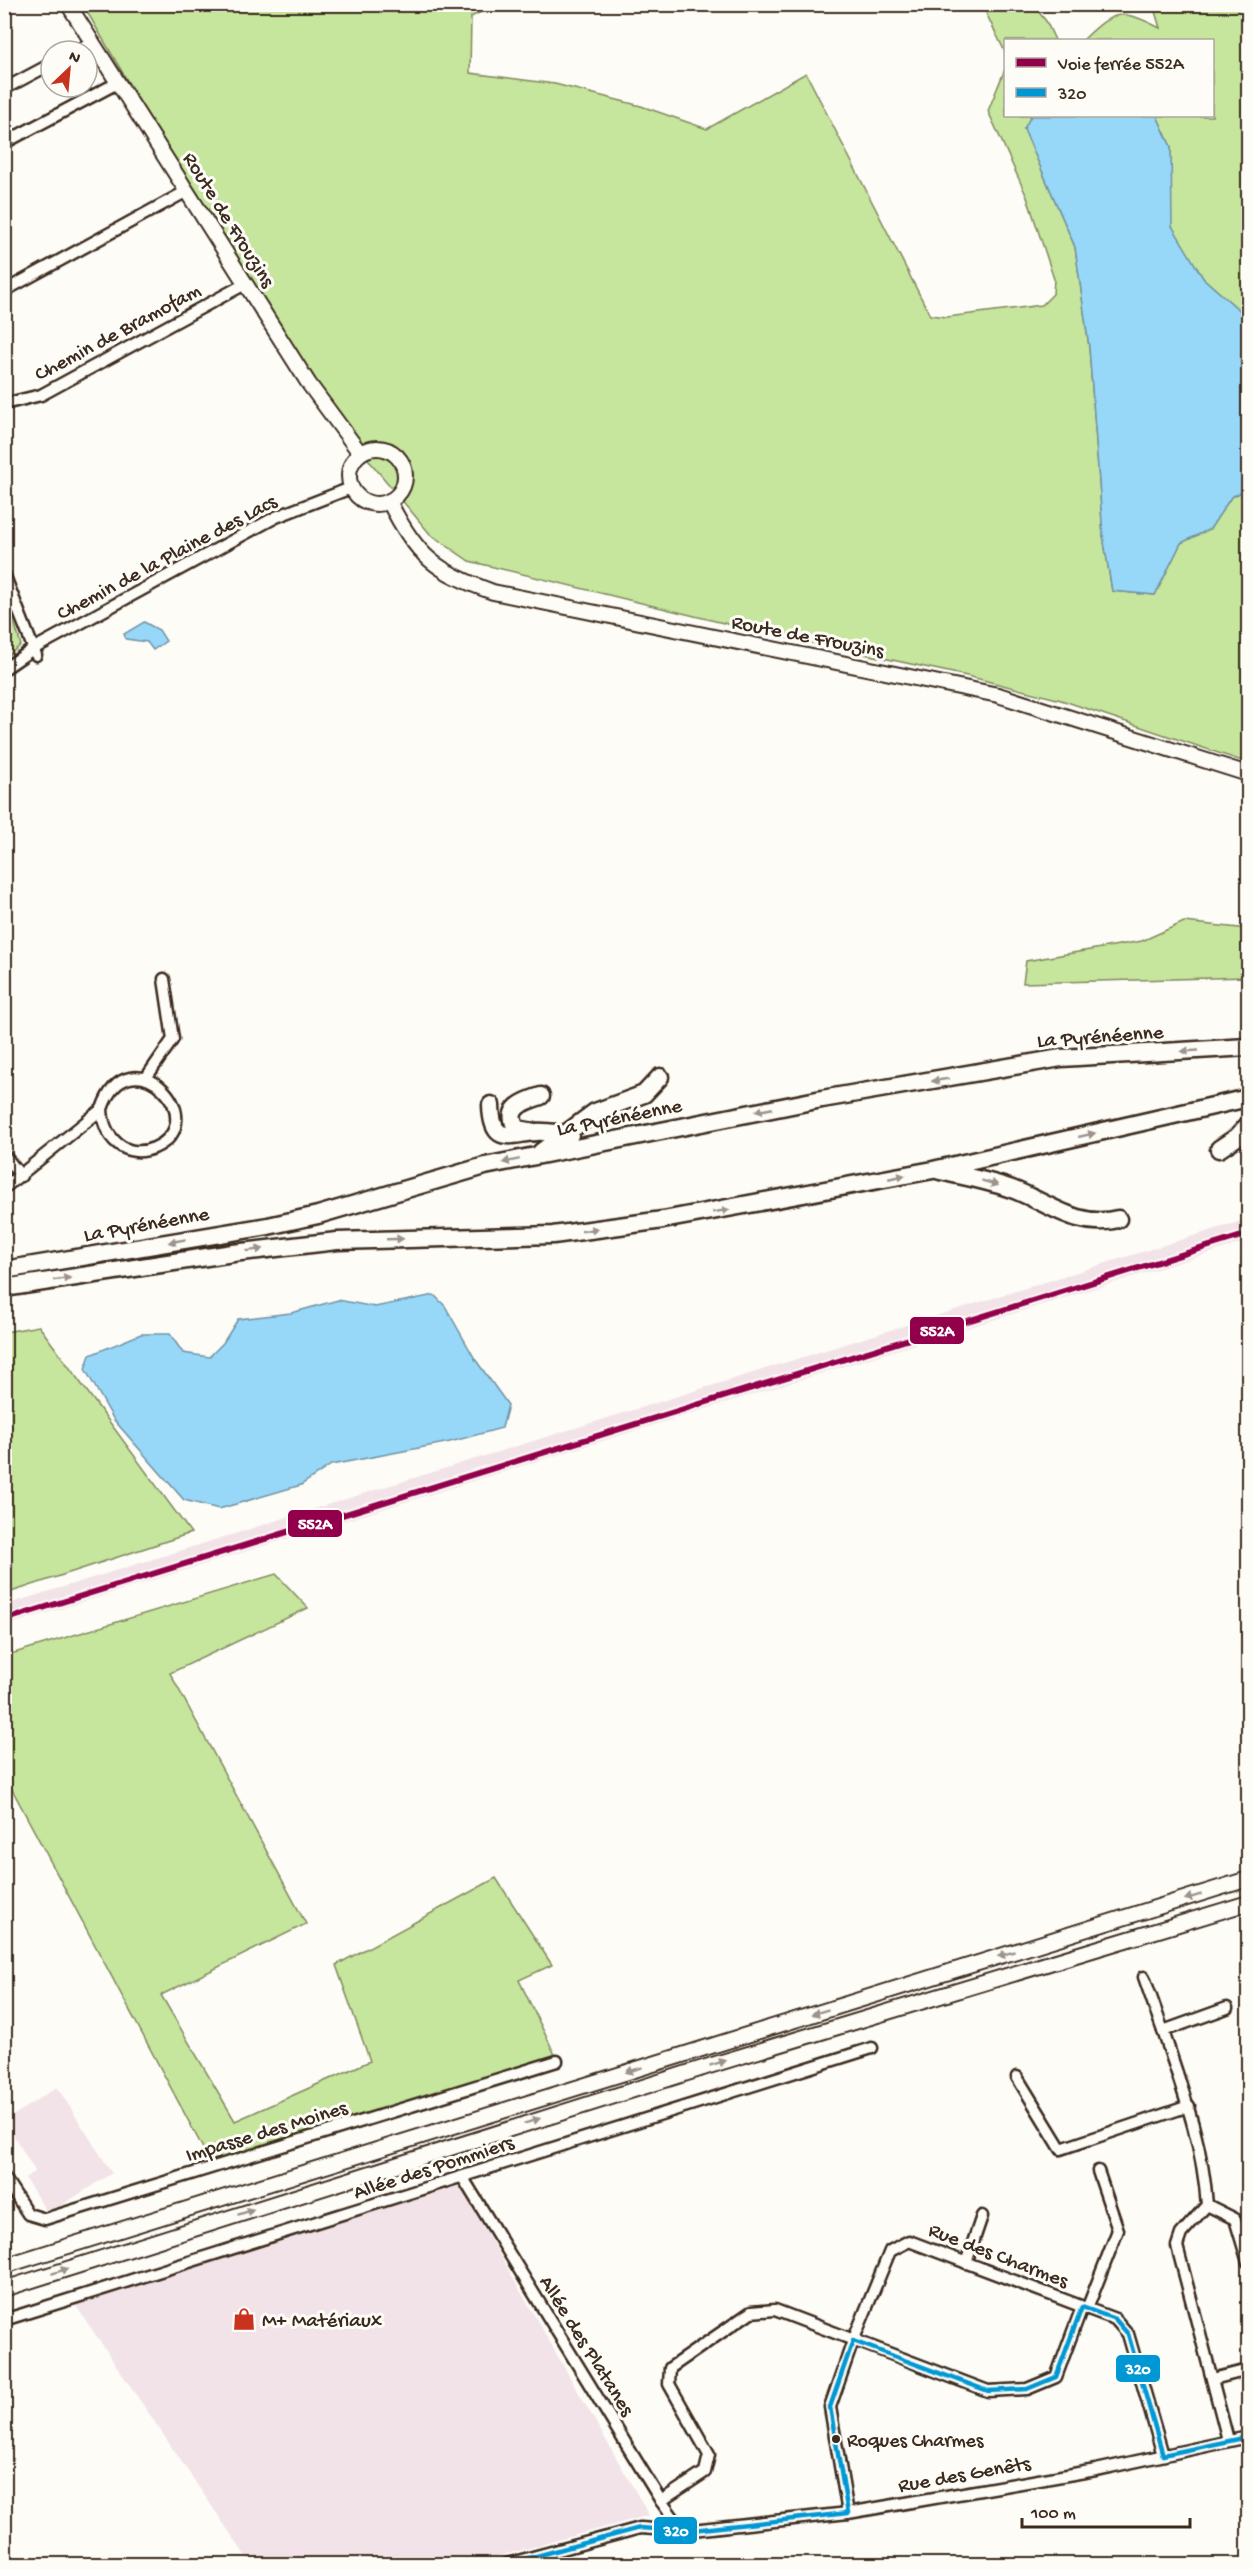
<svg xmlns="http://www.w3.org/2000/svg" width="1253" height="2569" font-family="'Gochi Hand',sans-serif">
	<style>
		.built { fill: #f2e3e8 }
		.green { fill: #c6e59d; stroke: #80885e; stroke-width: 1.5 }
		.water { fill: #97d8f9; stroke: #7292a1; stroke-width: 1.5 }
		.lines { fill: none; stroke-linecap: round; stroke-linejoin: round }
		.minor-casing { stroke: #3b2a1e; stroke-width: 15 }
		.major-casing { stroke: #3b2a1e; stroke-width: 18 }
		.highway-casing { stroke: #3b2a1e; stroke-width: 21 }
		.minor { stroke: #fdfcf7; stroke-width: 10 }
		.major { stroke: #fdfcf7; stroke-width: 14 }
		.highway { stroke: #fdfcf7; stroke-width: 16 }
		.bus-1-casing { stroke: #fdfcf7; stroke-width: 9 }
		.bus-1 { stroke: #0098d4; stroke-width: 4.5 }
		.rail-1-casing { stroke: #fdfcf7; stroke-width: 10 }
		.rail-1 { stroke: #92004c; stroke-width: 6 }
		.oneway { fill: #9c938a }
		.bus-dot { fill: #3b2a1e; stroke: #fdfcf7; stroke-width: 2 }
		.labels { text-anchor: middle; stroke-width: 6; stroke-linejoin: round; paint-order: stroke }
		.bus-label { font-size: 20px; fill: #3b2a1e; stroke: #fdfcf7; text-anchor: start }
		.street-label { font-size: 21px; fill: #3b2a1e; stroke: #fdfcf7 }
		.poi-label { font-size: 21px; fill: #3b2a1e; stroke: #fdfcf7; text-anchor: start }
		.line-badge { stroke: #fdfcf7; stroke-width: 2 }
		.badge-label { font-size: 16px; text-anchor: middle; font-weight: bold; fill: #fff }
	</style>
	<rect width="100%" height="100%" fill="#fdfcf7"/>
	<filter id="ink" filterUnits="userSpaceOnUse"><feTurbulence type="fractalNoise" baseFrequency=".0167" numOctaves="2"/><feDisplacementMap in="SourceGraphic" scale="12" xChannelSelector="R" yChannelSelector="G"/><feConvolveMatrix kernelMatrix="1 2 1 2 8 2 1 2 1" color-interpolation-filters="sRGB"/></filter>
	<g filter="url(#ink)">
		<g class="built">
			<polygon points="1248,1219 1248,1241 5,1626 5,1605"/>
			<polygon points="57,2087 112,2173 48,2214 25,2178 35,2171 5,2121"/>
			<polygon points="459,2184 649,2515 471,2564 251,2564 74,2303"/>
		</g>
		<g class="green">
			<polygon points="83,5 495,5 471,17 470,73 555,84 641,106 707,129 806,73 930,315 947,317 1042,305 1053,294 1054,279 1027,197 988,111 1005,69 1006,116 1031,116 1024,129 1075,247 1089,347 1103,535 1112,591 1155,595 1181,543 1210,529 1231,497 1248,489 1248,763 1061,700 967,676 752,630 469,561 430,534 371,463 201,207"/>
			<polygon points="985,5 1033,5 1046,21 1055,40 1006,40 1005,52 985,11"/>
			<path d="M1153,5H1248V318L1203,278L1171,226V147L1157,116H1212V40H1083C1114,10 1121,8 1160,28Z"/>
			<polygon points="5,592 21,645 5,658 4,658"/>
			<polygon points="1184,922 1248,929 1248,977 1023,983 1026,961 1142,941"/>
			<polygon points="39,1326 191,1533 5,1594 5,1332"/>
			<polygon points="276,1574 308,1608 170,1673 306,1924 161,1995 235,2121 370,2061 336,1965 496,1878 552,1965 519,1980 559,2063 213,2167 5,1776 4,1656"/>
		</g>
		<g class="water">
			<polygon points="1031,116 1157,116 1171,147 1172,226 1203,278 1248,318 1248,489 1231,497 1210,529 1181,543 1155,595 1112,591 1103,535 1089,347 1075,247 1024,129"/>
			<polygon points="144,622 159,630 166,641 153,650 147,642 126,639 124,634"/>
			<polygon points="434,1295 445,1306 475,1359 508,1405 502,1428 450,1442 331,1465 301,1485 219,1509 184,1500 114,1420 85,1369 90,1355 141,1334 170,1334 183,1353 209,1357 223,1343 238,1319 291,1313 338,1300 375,1307"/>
		</g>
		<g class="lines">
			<g class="minor-casing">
				<g id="minor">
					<polyline points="76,51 94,42"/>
					<polyline points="4,89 51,64"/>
					<polyline points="4,143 119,82"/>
					<polyline points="4,291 187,191"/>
					<polyline points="4,404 41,395 245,284"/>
					<polyline points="4,574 36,655"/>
					<polyline points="4,669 33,649 276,517 351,488"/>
					<polyline points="146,1078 173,1039 164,979"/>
					<polyline points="4,1155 21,1176"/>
					<path d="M4,1188L102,1109C129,1030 217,1120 154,1148C125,1160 103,1137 102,1109"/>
					<polyline points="1144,1977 1163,2031"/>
					<path d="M1227,2008L1163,2031C1182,2088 1203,2144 1207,2205L1181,2234L1177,2246L1228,2440"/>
					<polyline points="1017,2077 1061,2149 1189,2106"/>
					<polyline points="4,2177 28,2214 45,2219 557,2061"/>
					<polyline points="463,2178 661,2501 683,2531"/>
					<polyline points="1207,2205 1235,2219 1248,2262"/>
					<polyline points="966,2263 982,2216"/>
					<polyline points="1087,2309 1118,2230 1098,2171"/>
					<polyline points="4,2320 872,2048"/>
					<polyline points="1213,2379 1248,2370"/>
					<polyline points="661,2501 705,2472 709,2455 669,2384 670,2368 751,2312 775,2310 988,2391 1027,2389 1056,2377 1082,2307"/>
					<polyline points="848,2513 830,2407 853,2341 890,2251 909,2241 1115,2319 1128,2334 1163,2455"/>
					<polyline points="507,2564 640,2528 683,2531 848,2513 1096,2470 1248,2437"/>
				</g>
			</g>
			<g class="major-casing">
				<g id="major">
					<polyline points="68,4 309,384 360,453"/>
					<circle cx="377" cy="476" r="28"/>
					<path d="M389,501C416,556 436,572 493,592L998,695L1248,774"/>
					<polyline points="4,2266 1248,1879"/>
					<polyline points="4,2289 722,2062 1248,1903"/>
				</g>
			</g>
			<g class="highway-casing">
				<g id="highway">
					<path d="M491,1105C492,1146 509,1134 536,1132C547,1131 559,1134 570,1135"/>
					<path d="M534,1132L517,1129C503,1108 525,1101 541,1096"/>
					<polyline points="1219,1149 1237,1137 1248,1125"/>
					<polyline points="541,1152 595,1112 644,1094 660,1077"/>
					<path d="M940,1171C966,1177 992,1181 1017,1191C1051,1205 1080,1229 1118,1219"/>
					<polyline points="4,1270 268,1226 318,1215 485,1166 822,1099 1061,1058 1248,1047"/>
					<polyline points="4,1288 233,1253 337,1241 553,1235 663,1220 933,1170 1248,1098"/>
				</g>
			</g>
			<use href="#minor" class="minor"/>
			<use href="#major" class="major"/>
			<use href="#highway" class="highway"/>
			<g class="bus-1-casing">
				<g id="bus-1">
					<polyline points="1082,2307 1115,2319 1128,2334 1163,2455"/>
					<polyline points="853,2341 988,2391 1027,2389 1056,2377 1082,2307"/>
					<polyline points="1163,2455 1248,2437"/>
					<polyline points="848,2513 830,2407 853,2341"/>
					<polyline points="507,2564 640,2528 683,2531 848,2513"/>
				</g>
			</g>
			<use href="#bus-1" class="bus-1"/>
			<g class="rail-1-casing">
				<polyline id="rail-1" points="4,1620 1248,1234"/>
			</g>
			<use href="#rail-1" class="rail-1"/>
		</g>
		<defs><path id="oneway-solid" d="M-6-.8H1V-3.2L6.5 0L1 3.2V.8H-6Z" transform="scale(1.5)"/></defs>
		<g class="oneway">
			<use href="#oneway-solid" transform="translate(1190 1051) rotate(177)"/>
			<use href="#oneway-solid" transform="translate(940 1080) rotate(171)"/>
			<use href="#oneway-solid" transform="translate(764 1110) rotate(169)"/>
			<use href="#oneway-solid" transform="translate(1087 1135) rotate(-13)"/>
			<use href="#oneway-solid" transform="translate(511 1161) rotate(168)"/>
			<use href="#oneway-solid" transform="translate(897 1177) rotate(-11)"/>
			<use href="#oneway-solid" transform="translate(990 1183) rotate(17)"/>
			<use href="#oneway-solid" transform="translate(721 1211) rotate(-9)"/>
			<use href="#oneway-solid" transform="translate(590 1230) rotate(-8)"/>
			<use href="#oneway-solid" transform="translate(395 1239) rotate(-2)"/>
			<use href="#oneway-solid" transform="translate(177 1241) rotate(170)"/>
			<use href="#oneway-solid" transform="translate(255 1250) rotate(-7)"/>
			<use href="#oneway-solid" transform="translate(62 1279) rotate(-8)"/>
			<use href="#oneway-solid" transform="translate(1193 1897) rotate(163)"/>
			<use href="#oneway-solid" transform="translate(1006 1954) rotate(163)"/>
			<use href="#oneway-solid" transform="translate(820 2012) rotate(163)"/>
			<use href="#oneway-solid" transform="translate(718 2063) rotate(-17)"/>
			<use href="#oneway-solid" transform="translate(634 2070) rotate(163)"/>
			<use href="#oneway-solid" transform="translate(532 2121) rotate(-18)"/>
			<use href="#oneway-solid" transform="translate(246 2212) rotate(-18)"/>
			<use href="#oneway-solid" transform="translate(60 2271) rotate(-18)"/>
		</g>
	</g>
	<defs>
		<g id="shop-bare" transform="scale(1.8)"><path d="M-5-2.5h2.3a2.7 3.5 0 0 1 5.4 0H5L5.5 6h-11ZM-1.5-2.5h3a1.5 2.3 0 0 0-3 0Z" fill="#c8321e" stroke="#fdfcf7" stroke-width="2.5" paint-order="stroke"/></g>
	</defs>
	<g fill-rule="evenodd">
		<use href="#shop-bare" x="244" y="2319"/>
	</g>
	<circle class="bus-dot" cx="836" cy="2439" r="5"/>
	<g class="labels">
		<g class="bus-label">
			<text x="847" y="2446">Roques Charmes</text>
		</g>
		<g class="street-label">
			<text transform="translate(230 219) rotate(58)" y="7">Route de Frouzins</text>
			<text transform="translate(117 331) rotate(-28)" y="7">Chemin de Bramofam</text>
			<text transform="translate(166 556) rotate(-28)" y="7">Chemin de la Plaine des Lacs</text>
			<text transform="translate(808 635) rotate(11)" y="7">Route de Frouzins</text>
			<text transform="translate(1100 1035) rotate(-4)" y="7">La Pyrénéenne</text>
			<text transform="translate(619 1116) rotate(-11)" y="7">La Pyrénéenne</text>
			<text transform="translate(146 1223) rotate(-10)" y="7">La Pyrénéenne</text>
			<text transform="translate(266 2130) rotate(-17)" y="7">Impasse des Moines</text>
			<text transform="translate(433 2166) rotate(-18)" y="7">Allée des Pommiers</text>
			<text transform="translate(999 2254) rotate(21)" y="7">Rue des Charmes</text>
			<text transform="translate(588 2345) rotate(58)" y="7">Allée des Platanes</text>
			<text transform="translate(964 2473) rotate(-10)" y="7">Rue des Genêts</text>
		</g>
		<g class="poi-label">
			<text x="262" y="2326">M+ Matériaux</text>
		</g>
	</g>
	<g class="line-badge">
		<rect x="909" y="1316" width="56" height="29" rx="6" fill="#92004c"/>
		<rect x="287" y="1509" width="56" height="29" rx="6" fill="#92004c"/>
		<rect x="1115" y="2354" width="46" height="29" rx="6" fill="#0098d4"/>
		<rect x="653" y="2516" width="45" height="29" rx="6" fill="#0098d4"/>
	</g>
	<g class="badge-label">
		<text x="937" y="1336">552A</text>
		<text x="315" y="1529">552A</text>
		<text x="1138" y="2374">320</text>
		<text x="676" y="2536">320</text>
	</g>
	<rect width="1253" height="2569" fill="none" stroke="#fdfcf7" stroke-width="24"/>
	<rect x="12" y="12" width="1229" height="2545" fill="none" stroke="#3b2a1e" stroke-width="2" filter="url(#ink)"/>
	<rect x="1004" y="39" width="210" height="78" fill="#fdfcf7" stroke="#afa8a0" stroke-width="1.5"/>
	<rect x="1016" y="58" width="30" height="9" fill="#92004c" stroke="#afa8a0" stroke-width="1.5"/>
	<text x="1058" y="69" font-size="18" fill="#3b2a1e">Voie ferrée 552A</text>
	<rect x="1016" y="88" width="30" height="9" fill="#0098d4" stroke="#afa8a0" stroke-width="1.5"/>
	<text x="1058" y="99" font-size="18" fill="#3b2a1e">320</text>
	<g transform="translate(69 69) rotate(26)"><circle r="28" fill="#fdfcf7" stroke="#afa8a0" stroke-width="1.5"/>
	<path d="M0-4.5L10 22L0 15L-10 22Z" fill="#c8321e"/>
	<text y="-9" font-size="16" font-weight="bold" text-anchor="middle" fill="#3b2a1e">N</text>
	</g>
	<path d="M1022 2518v9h168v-9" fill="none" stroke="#3b2a1e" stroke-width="3"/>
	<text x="1031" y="2518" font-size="18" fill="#3b2a1e" stroke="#fdfcf7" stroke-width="4.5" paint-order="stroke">100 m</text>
</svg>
